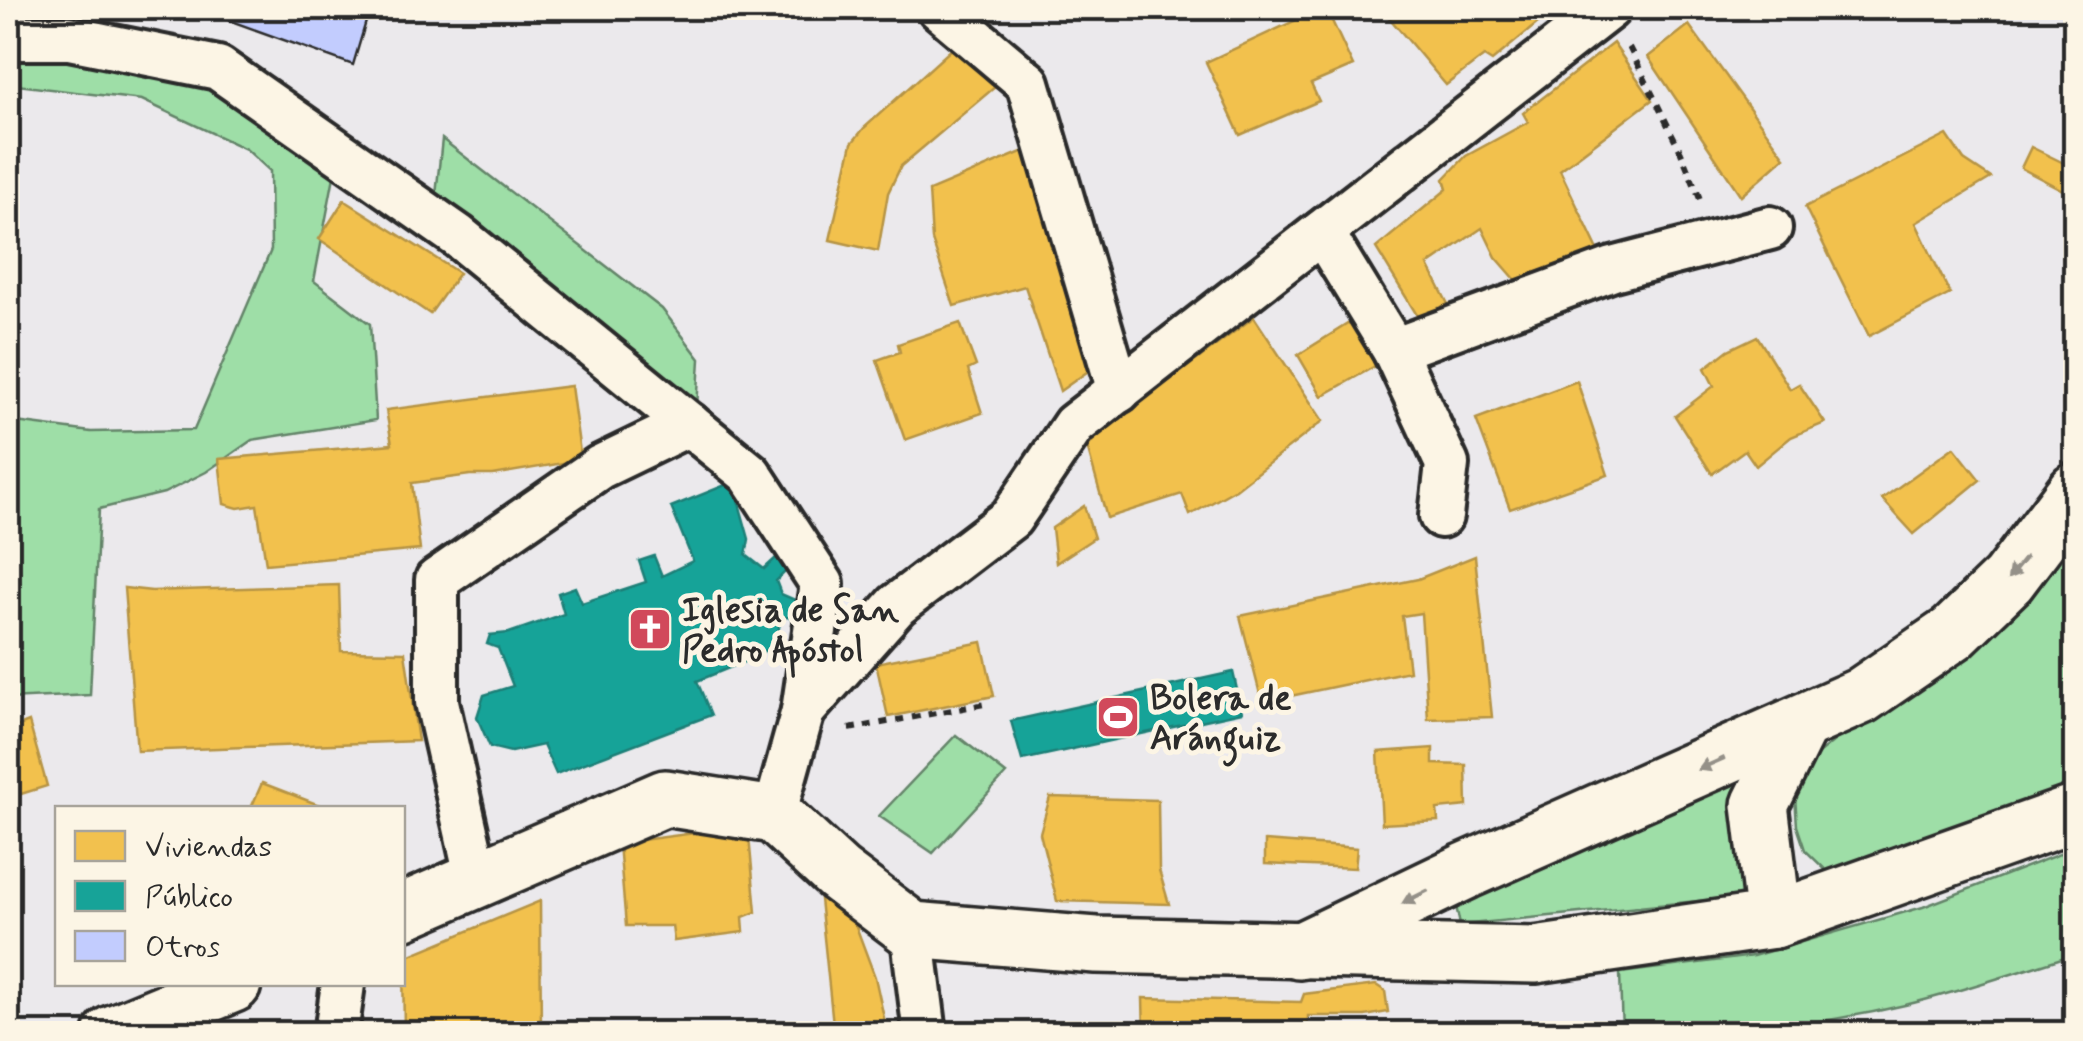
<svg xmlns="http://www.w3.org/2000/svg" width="2083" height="1041" font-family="Mynerve,sans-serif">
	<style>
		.green { fill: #9edea7; stroke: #648469; stroke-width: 2.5 }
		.homes { fill: #f2c14e; stroke: #b69444; stroke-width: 2.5 }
		.public { fill: #17a398; stroke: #1d7f77; stroke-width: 2.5 }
		.building { fill: #c2ccfe; stroke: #2b2b2b; stroke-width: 2.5 }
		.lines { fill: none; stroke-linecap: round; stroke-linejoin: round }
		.minor-casing { stroke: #2b2b2b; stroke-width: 50 }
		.tertiary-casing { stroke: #2b2b2b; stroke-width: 62 }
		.trunk-casing { stroke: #2b2b2b; stroke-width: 62 }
		.path { stroke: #2b2b2b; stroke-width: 6; stroke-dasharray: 8 8; stroke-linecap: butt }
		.minor { stroke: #fcf5e5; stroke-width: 42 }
		.tertiary { stroke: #fcf5e5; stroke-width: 55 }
		.trunk { stroke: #fcf5e5; stroke-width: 55 }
		.oneway { fill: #949088 }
		.labels { text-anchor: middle; stroke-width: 10; stroke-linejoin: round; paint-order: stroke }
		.poi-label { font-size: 35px; font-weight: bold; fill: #2b2b2b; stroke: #fcf5e5; text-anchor: start }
	</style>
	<rect width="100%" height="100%" fill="#ebe9ec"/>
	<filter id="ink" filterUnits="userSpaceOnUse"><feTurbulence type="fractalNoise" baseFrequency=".01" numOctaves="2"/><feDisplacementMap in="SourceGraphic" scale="20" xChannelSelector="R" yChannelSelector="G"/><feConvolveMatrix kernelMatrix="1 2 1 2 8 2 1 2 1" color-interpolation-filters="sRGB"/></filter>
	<g filter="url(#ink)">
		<g class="green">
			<polygon points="8,47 232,90 335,171 314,281 370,324 376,420 252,440 206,472 164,493 99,509 90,695 8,699 8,421 91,432 194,430 271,250 270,171 246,149 142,100 8,84"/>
			<polygon points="442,139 662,309 700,359 697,408 434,214"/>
			<polygon points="2075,517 2075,781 1992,824 1832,876 1805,850 1797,826 1795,795 1813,758 1860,720"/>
			<polygon points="956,735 1006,774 933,853 879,816"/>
			<polygon points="1750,769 1747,896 1460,925 1455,901"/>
			<path d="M2075,848V954C2019,971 1963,991 1905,1005C1814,1027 1715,1034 1622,1033L1620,973L1753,956L1923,907Z"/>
		</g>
		<g class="homes">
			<polygon points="1322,8 1326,8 1353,66 1311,84 1319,101 1240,135 1206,62"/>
			<polygon points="1381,8 1537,8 1545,17 1492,61 1484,56 1446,85"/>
			<polygon points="1689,25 1785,157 1741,196 1648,57"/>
			<polygon points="1613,43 1652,100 1560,170 1598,250 1522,287 1496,257 1482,228 1428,265 1450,308 1423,325 1376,248 1447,189 1444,179 1466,156 1528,122 1523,113"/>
			<polygon points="954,47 995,87 901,166 888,193 878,251 830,240 852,143 864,128"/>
			<polygon points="1947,135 1964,160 1991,178 1916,223 1950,294 1869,336 1805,207"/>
			<polygon points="2031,147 2076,169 2076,197 2021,168"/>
			<polygon points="1024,151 1094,367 1060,391 1025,286 954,306 932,240 929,191"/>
			<polygon points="344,200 459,273 430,314 319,239"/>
			<polygon points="1254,317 1323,421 1236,489 1190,515 1182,494 1107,518 1086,443"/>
			<polygon points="1354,320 1384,361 1322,396 1298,355"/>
			<polygon points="960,323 976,366 968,370 982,413 905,440 877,360 900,352 898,344"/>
			<polygon points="1757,336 1790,389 1799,384 1825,423 1791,437 1756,466 1745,450 1712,474 1675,416 1714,386 1705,368 1728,350"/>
			<polygon points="1577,381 1608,475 1510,509 1476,419"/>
			<polygon points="571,386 581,460 493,475 470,475 412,483 420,550 266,564 257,505 238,508 224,504 219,459 392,444 386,410"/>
			<polygon points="1954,447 1980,480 1914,534 1882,499"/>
			<polygon points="1084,506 1094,538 1056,563 1052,528"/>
			<polygon points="1475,556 1492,717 1428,719 1421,613 1402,616 1409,671 1262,702 1240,616 1418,579"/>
			<polygon points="339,585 341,651 405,652 418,741 137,751 124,588 152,591"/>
			<polygon points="982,642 994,696 888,717 876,663"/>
			<polygon points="29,722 47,786 8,798 8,730"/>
			<polygon points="1433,748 1433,764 1466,765 1467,806 1437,809 1438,821 1382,824 1378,752"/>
			<polygon points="262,783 327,808 251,808"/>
			<polygon points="1050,797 1158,800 1159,870 1169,904 1057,901 1040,833"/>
			<polygon points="748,826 756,912 743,917 744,932 674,941 672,926 626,926 619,843"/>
			<polygon points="1265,841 1357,848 1355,868 1265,864"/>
			<polygon points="844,894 875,977 886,1027 834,1034 820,899"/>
			<polygon points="540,901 541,1034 404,1034 403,958"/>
			<polygon points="1376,985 1385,991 1388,1012 1365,1016 1308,1016 1307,1034 1144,1034 1143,998 1301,1002 1304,994"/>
		</g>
		<g class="public">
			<polygon points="733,482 749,539 746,555 764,569 777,557 788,569 776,581 781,594 802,603 803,618 781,617 776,643 785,647 781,660 767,649 754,658 697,681 711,715 556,774 543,745 511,752 490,747 477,717 484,695 513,686 498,648 487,644 490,635 509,633 564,614 558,593 575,587 582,603 646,582 639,561 654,556 662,576 693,561 671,507"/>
			<polygon points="1233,672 1242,712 1022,760 1011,721"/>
		</g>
		<polygon class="building" points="195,8 370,8 353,65"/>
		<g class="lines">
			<g class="minor-casing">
				<g id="minor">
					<polyline points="939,8 1028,83 1119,391"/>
					<polyline points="8,38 69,38 218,68 458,236 750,474 822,584 803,711 774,815"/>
					<polyline points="1322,232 1394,350 1447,464 1441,516"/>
					<polyline points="1394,350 1613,269 1770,228"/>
					<polyline points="803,711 897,605 1011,518 1074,425 1609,8"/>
					<polyline points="477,880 437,702 437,580 600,467 689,424"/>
					<polyline points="912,930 925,1034"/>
					<polyline points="336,1034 343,984"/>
				</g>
			</g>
			<g class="tertiary-casing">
				<g id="tertiary">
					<polyline points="402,912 665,798 774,815 838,874 912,930 1096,945 1535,955 1774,920 2076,813"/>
					<polyline points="112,1034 233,984"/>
				</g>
			</g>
			<g class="trunk-casing">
				<g id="trunk">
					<polyline points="1774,920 1760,805 1800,724"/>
					<polyline points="1299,951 1466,871 1861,696 1953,633 2008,580 2076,490"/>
				</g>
			</g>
			<g class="path">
				<polyline points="1629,47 1681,152 1700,199"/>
				<polyline points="849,729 985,704"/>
			</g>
			<use href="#minor" class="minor"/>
			<use href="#tertiary" class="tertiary"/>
			<use href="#trunk" class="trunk"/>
		</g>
		<defs><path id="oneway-solid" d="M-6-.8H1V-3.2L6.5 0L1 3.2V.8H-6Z" transform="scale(2.5)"/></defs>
		<g class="oneway">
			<use href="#oneway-solid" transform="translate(2017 568) rotate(129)"/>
			<use href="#oneway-solid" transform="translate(1711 764) rotate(156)"/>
			<use href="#oneway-solid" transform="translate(1415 897) rotate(153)"/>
		</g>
	</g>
	<defs>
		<g id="church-square" transform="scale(2.25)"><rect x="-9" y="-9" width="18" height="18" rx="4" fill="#d1495b" stroke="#fcf5e5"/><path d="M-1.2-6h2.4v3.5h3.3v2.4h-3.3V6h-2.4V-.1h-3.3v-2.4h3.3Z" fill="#fff"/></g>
		<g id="stadium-square" transform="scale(2.25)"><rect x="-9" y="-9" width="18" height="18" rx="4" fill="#d1495b" stroke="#fcf5e5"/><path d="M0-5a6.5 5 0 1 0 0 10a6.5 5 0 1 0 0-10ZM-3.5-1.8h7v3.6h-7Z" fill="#fff"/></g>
	</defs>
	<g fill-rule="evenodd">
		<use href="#church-square" x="650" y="629"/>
		<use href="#stadium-square" x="1118" y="717"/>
	</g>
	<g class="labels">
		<g class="poi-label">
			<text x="682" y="621">Iglesia de San<tspan x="682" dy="40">Pedro Apóstol</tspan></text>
			<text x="1150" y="709">Bolera de<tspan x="1150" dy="40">Aránguiz</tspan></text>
		</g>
	</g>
	<rect width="2083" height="1041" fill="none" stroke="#fcf5e5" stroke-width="40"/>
	<rect x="20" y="20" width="2043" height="1001" fill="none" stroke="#2b2b2b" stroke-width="4" filter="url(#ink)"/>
	<rect x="55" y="806" width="350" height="180" fill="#fcf5e5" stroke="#a8a49b" stroke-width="2.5"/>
	<rect x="75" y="831" width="50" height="30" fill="#f2c14e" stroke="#a8a49b" stroke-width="2.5"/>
	<text x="145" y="856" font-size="30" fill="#2b2b2b">Viviendas</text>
	<rect x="75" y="881" width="50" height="30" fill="#17a398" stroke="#a8a49b" stroke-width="2.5"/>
	<text x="145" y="906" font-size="30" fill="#2b2b2b">Público</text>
	<rect x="75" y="931" width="50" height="30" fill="#c2ccfe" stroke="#a8a49b" stroke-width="2.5"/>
	<text x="145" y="956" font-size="30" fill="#2b2b2b">Otros</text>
</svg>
